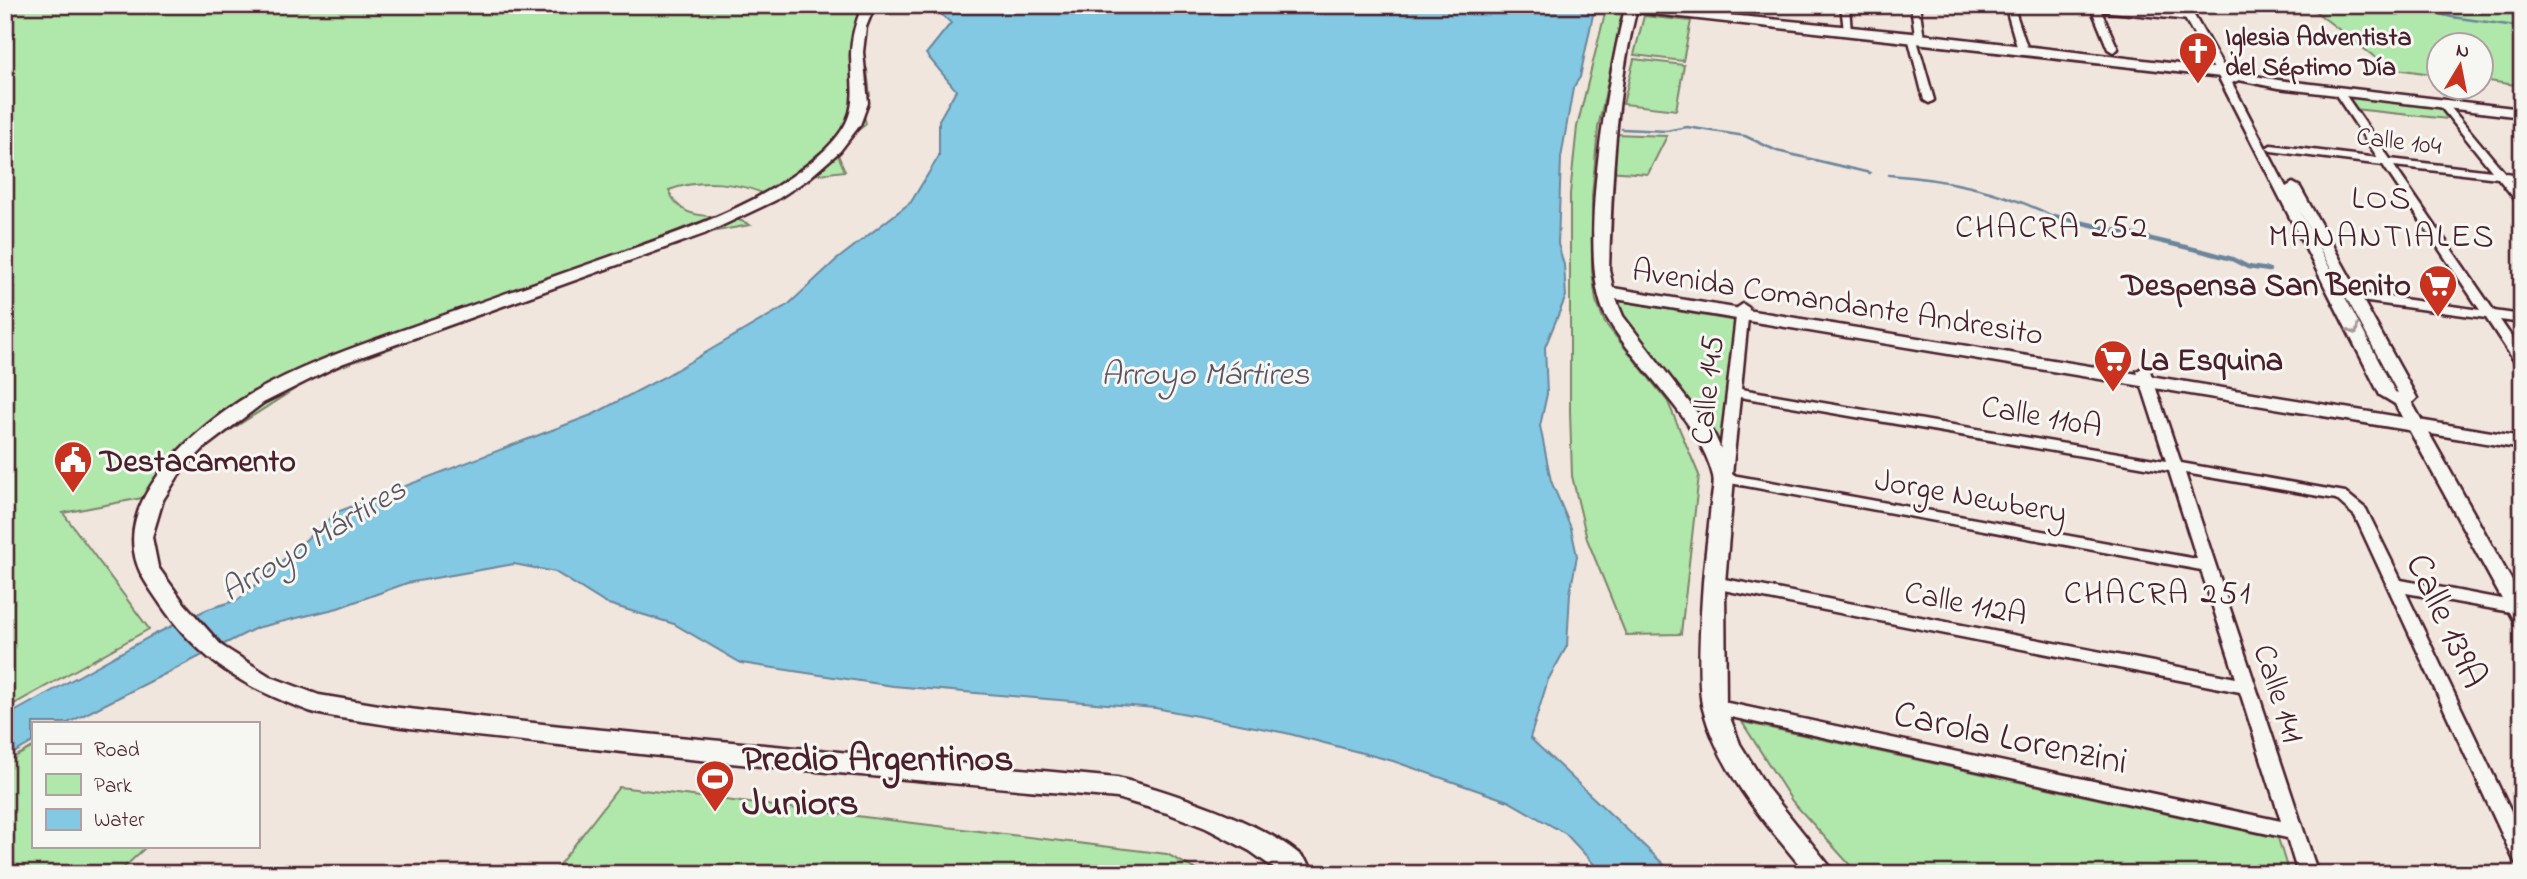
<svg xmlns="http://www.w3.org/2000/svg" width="2527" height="879" font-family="'Indie Flower',sans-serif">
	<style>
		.green { fill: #b0e7ab; stroke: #7d836b; stroke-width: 2 }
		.water { fill: #83c9e4; stroke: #6c859a; stroke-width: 2 }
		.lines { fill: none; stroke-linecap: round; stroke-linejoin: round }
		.stream-far1 { stroke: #6c859a; stroke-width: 2.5 }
		.stream { stroke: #6c859a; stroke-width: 4.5 }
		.minor-casing { stroke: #4a1f2b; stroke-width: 5 }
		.tertiary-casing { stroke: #4a1f2b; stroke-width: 5 }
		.secondary-casing { stroke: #4a1f2b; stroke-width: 5 }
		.minor { fill: #f6f6f2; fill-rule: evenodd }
		.tertiary { fill: #f6f6f2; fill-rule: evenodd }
		.secondary { fill: #f6f6f2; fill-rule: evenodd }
		.oneway { stroke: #a99598 }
		.labels { text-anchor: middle; stroke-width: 6; stroke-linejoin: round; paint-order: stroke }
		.far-poi-label { font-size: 26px; font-weight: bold; fill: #4a1f2b; stroke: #f6f6f2; text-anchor: start }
		.far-street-label { font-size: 26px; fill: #4a1f2b; stroke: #f6f6f2 }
		.poi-label { font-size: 32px; font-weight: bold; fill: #4a1f2b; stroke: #f6f6f2; text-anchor: start }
		.street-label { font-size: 32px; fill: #4a1f2b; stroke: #f6f6f2 }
		.neighbourhood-label { font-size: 33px; letter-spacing: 2px; fill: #4a1f2b; stroke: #f6f6f2 }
		.water-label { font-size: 33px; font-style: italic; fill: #5b5262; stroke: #f6f6f2 }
		.near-street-label { font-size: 38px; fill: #4a1f2b; stroke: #f6f6f2 }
		.near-poi-label { font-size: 38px; font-weight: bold; fill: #4a1f2b; stroke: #f6f6f2; text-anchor: start }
	</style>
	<rect width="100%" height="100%" fill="#f0e6de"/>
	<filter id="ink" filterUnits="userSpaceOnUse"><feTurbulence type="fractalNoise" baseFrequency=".0143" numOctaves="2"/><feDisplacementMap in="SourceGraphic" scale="14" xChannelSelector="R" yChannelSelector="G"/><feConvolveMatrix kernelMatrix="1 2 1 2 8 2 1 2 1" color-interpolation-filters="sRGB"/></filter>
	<g filter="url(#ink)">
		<g class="green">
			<path d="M5,5H868L866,37L857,52L867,69L870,96L861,103L866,124L835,148L845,171L803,176L771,197C742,182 700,178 669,190C683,229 722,208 750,225L705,233L315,376L212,442L142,498L63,513L149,629L5,709Z"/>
			<polygon points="1607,5 1624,5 1598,128 1592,196 1592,271 1596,301 1605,323 1668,402 1699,475 1681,634 1626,635 1587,539 1572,476 1570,412 1570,194 1577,127"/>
			<polygon points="2307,5 2522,5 2522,86 2482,80 2482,46 2440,46 2439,75 2389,68"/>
			<polygon points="1644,16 1691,21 1683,61 1634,55"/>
			<polygon points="1634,59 1684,65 1676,110 1623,104"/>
			<polygon points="2344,94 2436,104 2448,119 2354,109"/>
			<polygon points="1614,134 1667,136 1648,174 1608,171"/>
			<polygon points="1619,301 1736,321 1722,456 1697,410 1622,315"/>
			<polygon points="1742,722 2278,838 2289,874 1858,874 1792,801"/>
			<polygon points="33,747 33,846 147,846 117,874 5,874 5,762"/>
			<polygon points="619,787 1167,854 1204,874 552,874"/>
		</g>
		<polygon class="water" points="931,5 1595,5 1580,77 1573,88 1561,158 1558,244 1564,265 1566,296 1545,347 1547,394 1540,426 1551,481 1571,528 1577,556 1570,593 1567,646 1548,680 1530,738 1674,874 1603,874 1566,834 1508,801 1393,761 1286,733 1155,708 893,686 741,663 674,624 605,603 555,572 514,564 407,583 338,608 256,628 68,723 33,723 33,742 5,758 5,717 153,635 208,609 238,600 337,512 594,414 664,377 789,304 835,261 911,202 939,156 939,120 956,90 926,54 951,23"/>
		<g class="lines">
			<g class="stream-far1">
				<polyline points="2402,5 2452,17 2522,27"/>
				<polyline points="1622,129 1666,131 1687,127 1745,136 1777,151 1870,173"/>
				<path d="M1889,175C1946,179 2006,192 2057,218"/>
			</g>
			<polyline class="stream" points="2054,216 2206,252 2232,259 2248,267 2269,270"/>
			<g class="minor-casing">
				<g id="minor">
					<polygon points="1841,5 1849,5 1851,33 1844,31"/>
					<polygon points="1911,5 1919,5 1924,38 1917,40 1934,100 1929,103 1924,100 1908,37 1915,35"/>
					<polygon points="2005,5 2013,5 2028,50 2026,52 2018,50"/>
					<polygon points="2067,5 2099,5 2189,14 2193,17 2189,20 2101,11 2118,49 2113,52 2108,49 2092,10"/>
					<polygon points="2339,89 2342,90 2390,159 2492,171 2440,106 2438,104 2443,101 2446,102 2505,173 2522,175 2522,181 2510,180 2522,194 2522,204 2518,203 2498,178 2394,166 2494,311 2522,315 2522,323 2500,320 2522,352 2522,366 2517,365 2486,318 2353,300 2347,296 2353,292 2480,310 2383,165 2271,151 2266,148 2271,145 2378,158 2334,92"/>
					<path d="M1743,304L1749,308L1741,389L2166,461L2137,371L2144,367L2149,368L2181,463L2345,492L2366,509L2401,580L2522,603V611L2516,613L2406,593L2522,835V864L2515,862L2512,856L2355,516L2336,499L2185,473L2318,874H2298L2287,838L1708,712L1705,707L1708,702L1714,700L2281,821L2240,692L1708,587L1706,583L1708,579L1714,577L2236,678L2201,570L1719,481L1717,478L1737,308ZM1740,397L2169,471L2197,559L1732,475Z"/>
				</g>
			</g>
			<g class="tertiary-casing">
				<path id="tertiary" d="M2177,5H2188L2226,71L2278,80L2522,109V117L2278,88L2239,80L2232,83L2286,187L2293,183L2300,187L2417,398L2412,403L2522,599V625L2515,623L2395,404L2380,395L2218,76ZM2298,208L2398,393L2395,392Z"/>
			</g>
			<g class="secondary-casing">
				<g id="secondary">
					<path d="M863,5H875L866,27L863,52L868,103L860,125L840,151L808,179L776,200L704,234L341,364L263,403L204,448L180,473L163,500L152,537L158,567L184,603L222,646L271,677L319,695L391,707L561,726L1117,778C1163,789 1296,831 1316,874H1282L1250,851L1206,828L1167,813L1117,798C922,780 727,765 533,742C478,736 423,731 369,722C349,719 328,717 309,711C245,688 200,661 161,605C149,587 137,573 134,551C124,488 203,423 251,394C305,363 364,344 422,323C490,299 558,275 626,251C697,226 770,201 826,149C860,116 852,96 851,55C851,37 856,21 863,5Z"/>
					<path d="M1626,5L1912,33L2221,69L2227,73L2221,77L1636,12C1615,96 1612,183 1609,269L1613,288L2522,437V449L1616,299L1623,316L1715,436L1734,478L1725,583L1726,707L1740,744L1768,789L1836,874H1807C1766,824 1720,773 1703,709C1696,682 1701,612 1703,582C1705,555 1709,529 1711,503C1712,495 1715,484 1713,476C1700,421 1636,368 1607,318C1574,262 1609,70 1626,5Z"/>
				</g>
			</g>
			<use href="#minor" class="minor"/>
			<use href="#tertiary" class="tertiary"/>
			<use href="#secondary" class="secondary"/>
		</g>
		<defs><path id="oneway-chevron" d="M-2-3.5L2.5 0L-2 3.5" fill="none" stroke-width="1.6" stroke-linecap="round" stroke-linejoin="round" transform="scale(1.75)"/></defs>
		<use class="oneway" href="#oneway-chevron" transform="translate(2354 330) rotate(63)"/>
	</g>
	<defs>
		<g id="church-pin" transform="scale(2.0125)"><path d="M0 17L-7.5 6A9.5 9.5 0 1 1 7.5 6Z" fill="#c8321e" stroke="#f6f6f2"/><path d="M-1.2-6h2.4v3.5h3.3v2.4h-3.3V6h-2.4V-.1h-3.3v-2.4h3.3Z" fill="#fff"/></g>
		<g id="supermarket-pin" transform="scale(2.0125)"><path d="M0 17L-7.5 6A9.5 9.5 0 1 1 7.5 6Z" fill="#c8321e" stroke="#f6f6f2"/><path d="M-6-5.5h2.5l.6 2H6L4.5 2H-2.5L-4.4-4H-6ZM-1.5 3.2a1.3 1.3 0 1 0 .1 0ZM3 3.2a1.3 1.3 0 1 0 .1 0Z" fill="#fff"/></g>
		<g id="civic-pin" transform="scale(2.0125)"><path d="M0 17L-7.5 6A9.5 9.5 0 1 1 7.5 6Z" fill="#c8321e" stroke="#f6f6f2"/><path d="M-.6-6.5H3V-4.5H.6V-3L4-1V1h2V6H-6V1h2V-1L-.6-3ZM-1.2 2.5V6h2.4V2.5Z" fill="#fff"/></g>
		<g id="stadium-pin" transform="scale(2.0125)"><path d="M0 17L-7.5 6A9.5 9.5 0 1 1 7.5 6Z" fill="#c8321e" stroke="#f6f6f2"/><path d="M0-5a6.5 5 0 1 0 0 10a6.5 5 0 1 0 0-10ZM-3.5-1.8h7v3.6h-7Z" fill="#fff"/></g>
	</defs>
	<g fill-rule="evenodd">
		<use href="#church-pin" x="2198" y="51"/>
		<use href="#supermarket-pin" x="2438" y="284"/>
		<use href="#supermarket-pin" x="2113" y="359"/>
		<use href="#civic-pin" x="73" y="460"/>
		<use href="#stadium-pin" x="715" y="779"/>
	</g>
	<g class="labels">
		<g class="far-poi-label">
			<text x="2225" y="45">Iglesia Adventista<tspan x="2225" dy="30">del Séptimo Día</tspan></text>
		</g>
		<g class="far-street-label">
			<text transform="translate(2399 140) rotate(7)" y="9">Calle 104</text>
		</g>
		<g class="poi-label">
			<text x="2411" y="295" text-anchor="end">Despensa San Benito</text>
			<text x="2140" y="370">La Esquina</text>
			<text x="100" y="471">Destacamento</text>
		</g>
		<g class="street-label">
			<text transform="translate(1838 301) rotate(9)" y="11">Avenida Comandante Andresito</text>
			<text transform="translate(1706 390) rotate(-84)" y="11">Calle 145</text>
			<text transform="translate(2042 415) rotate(10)" y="11">Calle 110A</text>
			<text transform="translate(1971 495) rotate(10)" y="11">Jorge Newbery</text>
			<text transform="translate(1966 602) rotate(11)" y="11">Calle 112A</text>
			<text transform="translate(2280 693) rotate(72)" y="11">Calle 141</text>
		</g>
		<g class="neighbourhood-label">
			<text x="2382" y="208">LOS<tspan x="2382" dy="38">MANANTIALES</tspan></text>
			<text x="2052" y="237">CHACRA 252</text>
			<text x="2158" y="603">CHACRA 251</text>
		</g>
		<g class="water-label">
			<text x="1205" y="384">Arroyo Mártires</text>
			<text transform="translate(312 538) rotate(-31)" y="12">Arroyo Mártires</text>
		</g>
		<g class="near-street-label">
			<text transform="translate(2448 620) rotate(65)" y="13">Calle 139A</text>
			<text transform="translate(2011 736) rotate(12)" y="13">Carola Lorenzini</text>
		</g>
		<g class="near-poi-label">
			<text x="742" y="770">Predio Argentinos<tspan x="742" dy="44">Juniors</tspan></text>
		</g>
	</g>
	<rect width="2527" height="879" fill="none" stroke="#f6f6f2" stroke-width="28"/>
	<rect x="14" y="14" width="2499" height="851" fill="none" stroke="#4a1f2b" stroke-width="2.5" filter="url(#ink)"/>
	<rect x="32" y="722" width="228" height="126" fill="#f6f6f2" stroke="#b1a0a2" stroke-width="2"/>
	<rect x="46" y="744" width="35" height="10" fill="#f6f6f2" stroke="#b1a0a2" stroke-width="2"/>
	<text x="94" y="756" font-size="21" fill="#4a1f2b">Road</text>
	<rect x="46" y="774" width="35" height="21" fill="#b0e7ab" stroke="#b1a0a2" stroke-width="2"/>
	<text x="94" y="792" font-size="21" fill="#4a1f2b">Park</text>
	<rect x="46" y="809" width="35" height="21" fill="#83c9e4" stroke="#b1a0a2" stroke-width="2"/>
	<text x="94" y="826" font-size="21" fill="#4a1f2b">Water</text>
	<g transform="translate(2460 66) rotate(10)"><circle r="33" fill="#f6f6f2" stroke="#b1a0a2" stroke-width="2"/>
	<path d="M0-5L12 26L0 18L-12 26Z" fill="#c8321e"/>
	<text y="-10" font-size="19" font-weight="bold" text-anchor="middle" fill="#4a1f2b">N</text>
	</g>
</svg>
